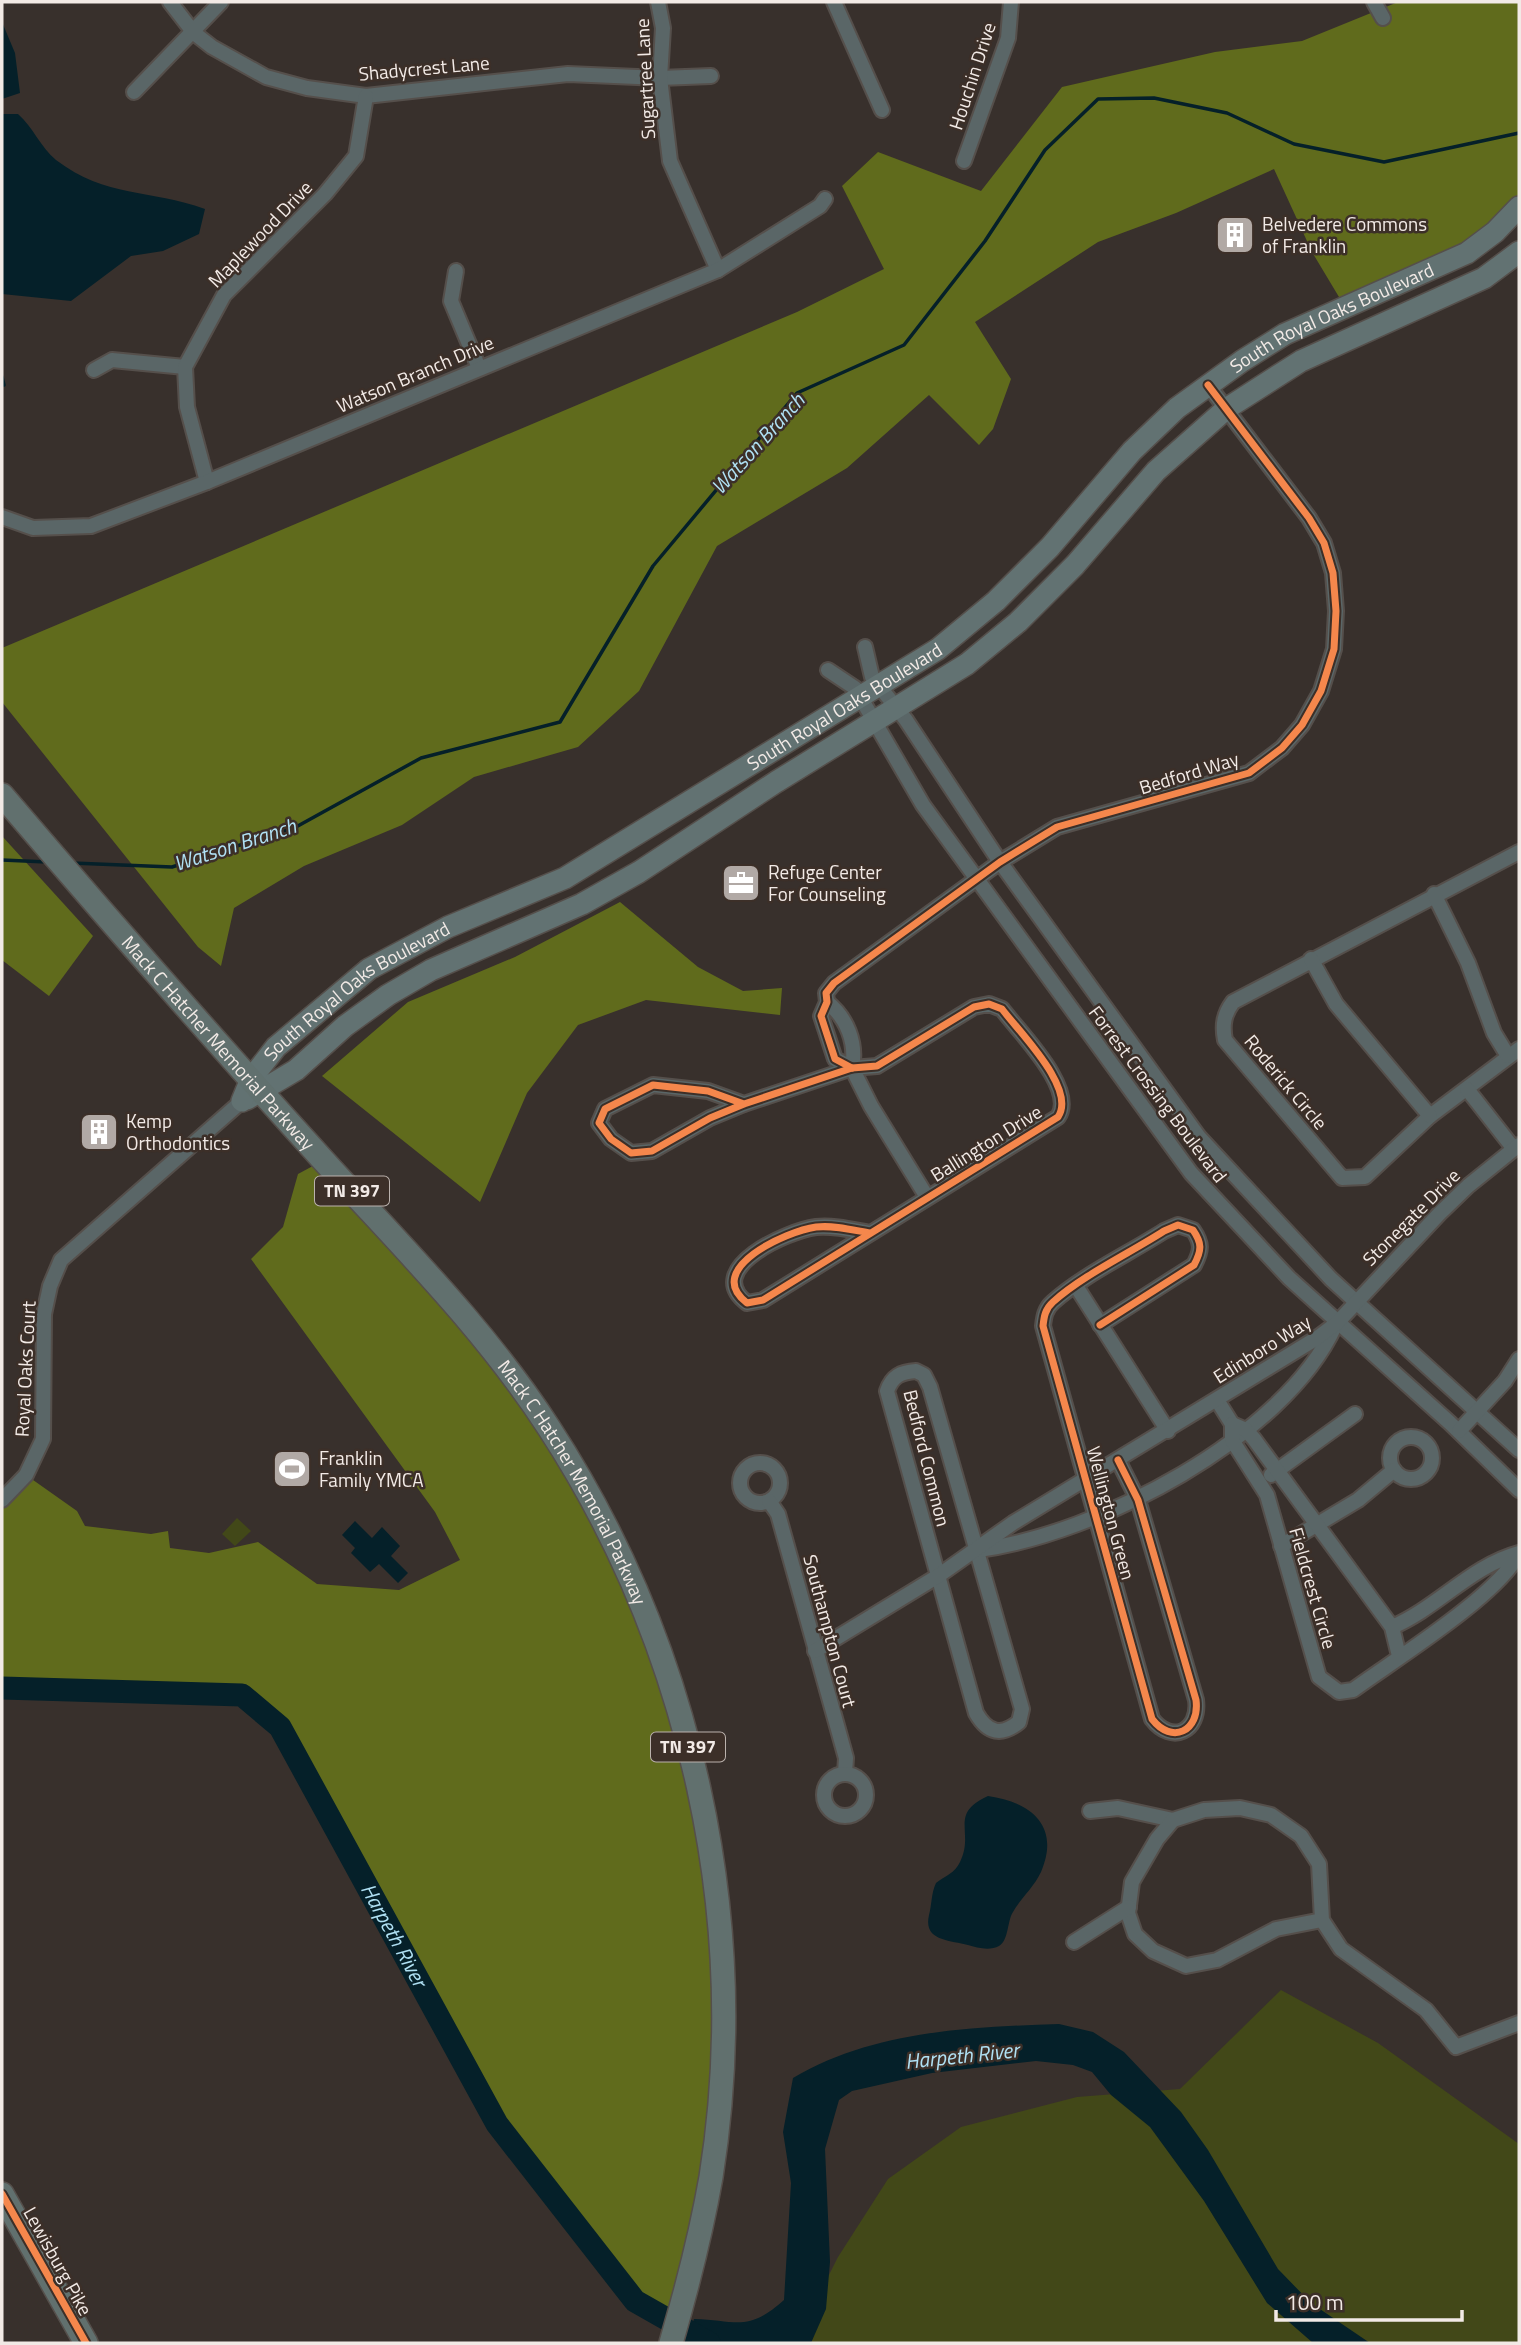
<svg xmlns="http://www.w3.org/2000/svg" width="1521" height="2345" font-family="'Titillium Web',sans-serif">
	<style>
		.green { fill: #424818 }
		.forest { fill: #606b1c }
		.water { fill: #052029 }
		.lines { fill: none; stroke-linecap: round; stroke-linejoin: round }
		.stream { stroke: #052029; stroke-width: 3.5 }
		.river { stroke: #052029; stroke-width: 23 }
		.minor-casing { stroke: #554f4b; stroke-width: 18 }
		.secondary-casing { stroke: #554f4b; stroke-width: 24 }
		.primary-casing { stroke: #554f4b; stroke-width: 26 }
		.minor { stroke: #5a6667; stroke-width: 14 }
		.secondary { stroke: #627272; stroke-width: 21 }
		.primary { stroke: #61706e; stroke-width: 23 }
		.cycleway-casing { stroke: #3c2f28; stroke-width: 11 }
		.cycleway { stroke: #f5874c; stroke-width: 7 }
		.labels { text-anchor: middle; stroke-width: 5; stroke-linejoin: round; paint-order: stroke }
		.shield { fill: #3c2f28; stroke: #bbb2ad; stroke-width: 2 }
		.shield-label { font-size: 18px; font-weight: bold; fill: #f2eae6 }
		.street-label { font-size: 19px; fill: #f2eae6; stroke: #3c2f28 }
		.poi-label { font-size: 19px; fill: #f2eae6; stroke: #3c2f28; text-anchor: start }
		.water-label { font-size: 21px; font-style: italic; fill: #b0e1f4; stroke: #3c2f28 }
	</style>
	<rect width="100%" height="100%" fill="#38302c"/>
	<g class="green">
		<polygon points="237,1518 251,1531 235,1546 222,1534"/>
		<polygon points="1281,1990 1378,2043 1519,2144 1519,2343 795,2343 838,2257 888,2179 961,2127 1077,2097 1180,2089"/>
	</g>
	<g class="forest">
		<polygon points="1398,2 1519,2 1519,207 1495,232 1363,300 1339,297 1312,252 1274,169 1176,213 1098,242 975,322 1011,379 993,429 979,445 929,395 847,468 717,546 639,691 578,747 474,777 402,825 304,866 234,908 221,966 198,947 2,702 2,648 797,312 884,269 842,186 878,152 981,191 1062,87 1215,52 1302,41"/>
		<polygon points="2,836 93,936 49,996 2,960"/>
		<polygon points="620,902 698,967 743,991 782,988 780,1015 646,1000 578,1025 527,1093 480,1202 322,1076 408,1002 515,957"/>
		<polygon points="324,1160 444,1288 580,1481 692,1760 721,2044 677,2322 635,2301 497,2124 280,1727 241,1695 2,1688 2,1500 26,1475 77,1511 85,1526 151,1534 168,1531 170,1548 209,1553 258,1542 317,1584 399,1590 460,1560 435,1512 251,1259 283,1227 298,1174"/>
	</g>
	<g class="water">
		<polygon points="2,22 15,53 20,93 2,99"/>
		<path d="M2,114H18C33,127 41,148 56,160C106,198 150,189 205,209L199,234L163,251L131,256L71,301L2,294Z"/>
		<polygon points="355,1521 372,1538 382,1527 400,1546 391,1556 408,1573 398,1583 379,1564 370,1572 351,1553 355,1548 342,1535"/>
		<path d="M988,1796C1030,1802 1061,1825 1041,1872C1034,1887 1021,1898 1013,1912C1007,1921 1009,1940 999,1946C990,1951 977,1948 968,1945C949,1940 923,1941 929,1915C932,1904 931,1894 936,1883C945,1876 955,1873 960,1862C975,1832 948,1814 988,1796Z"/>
		<path d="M1059,2024L1093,2032L1124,2052L1181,2112L1208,2150L1278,2269L1311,2303L1370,2343H1313L1267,2303L1204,2201L1150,2127L1111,2095L1092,2072L1073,2065L1036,2061L932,2073L852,2091L839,2100L825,2149L830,2262L826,2309L811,2343H687L694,2319C737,2320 747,2333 784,2300L791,2183L783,2132L793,2078C872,2031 969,2027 1059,2024Z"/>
	</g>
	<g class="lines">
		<g class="stream">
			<polyline points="2,377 4,385"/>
			<polyline points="2,860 47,862"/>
			<polyline points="72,863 172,867 296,827 421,758 560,722 653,566 797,393 904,345 985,241 1045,150 1098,99 1154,98 1227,113 1294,144 1384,162 1519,133"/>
		</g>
		<path class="river" id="s1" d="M2,1688L242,1695L280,1727L497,2124L635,2301L709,2343"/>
		<g class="minor-casing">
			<g id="minor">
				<polyline points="170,2 194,33 212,47 266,77 307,88 366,96 568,74 660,78 711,76"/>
				<polyline points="658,2 663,28 660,78 670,161 718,270"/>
				<polyline points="834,2 882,110"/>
				<polyline points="1374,2 1383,18"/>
				<polyline points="134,92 221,2"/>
				<polyline points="964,161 1008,38 1011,2"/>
				<polyline points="456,271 451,301 479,368"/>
				<polyline points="94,370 112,360 185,367"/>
				<polyline points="207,482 187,407 185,367 224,295 325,194 356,156 366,96"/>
				<polyline points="2,517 33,528 91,526 207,482 718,270 820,206 825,199"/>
				<polyline points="865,647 872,677 906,720 1000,862 1199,1137 1331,1279 1519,1450"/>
				<polyline points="828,670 855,688 923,805 1191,1173 1289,1278 1450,1423 1519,1490"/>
				<path d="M1519,852L1233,1002C1224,1014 1222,1025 1225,1040L1342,1178L1365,1177L1430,1116L1519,1049"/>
				<polyline points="1434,894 1468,963 1494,1033 1508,1056"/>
				<polyline points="1311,959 1336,1004 1430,1116"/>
				<path d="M827,1002C847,1018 857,1043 852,1068"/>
				<polyline points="852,1068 835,1059 821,1016 827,1002 826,993 834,983 1000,862 1057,827 1249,773 1282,748 1302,725 1321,691 1334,649 1336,611 1333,573 1324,543 1309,518 1208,385"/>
				<polyline points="852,1068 871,1106 927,1197"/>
				<polyline points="1467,1089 1514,1149"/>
				<path d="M744,1104L708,1091L653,1085L605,1109L599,1123L611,1139L631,1153L652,1151L710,1118L744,1104L852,1068L877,1066L974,1007L989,1004L1002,1009C1020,1033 1077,1089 1058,1117L763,1300L747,1303C702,1269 787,1231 816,1227C834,1225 853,1230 870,1233"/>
				<polyline points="1076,1286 1168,1431"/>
				<path d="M1100,1325L1194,1265C1202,1250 1202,1243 1193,1230L1178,1225L1164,1231C1130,1253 1083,1275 1053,1302C1045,1309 1044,1317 1043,1326L1152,1719C1172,1745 1200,1731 1196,1700L1138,1500L1118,1460"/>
				<path d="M916,1371L924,1375L930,1387L1022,1709L1019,1722C1002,1736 988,1734 976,1713L887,1391C892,1376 901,1372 916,1371Z"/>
				<polyline points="1217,1400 1232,1424"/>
				<polyline points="1459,1431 1505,1381 1519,1359"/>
				<circle cx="1411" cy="1458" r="21"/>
				<circle cx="760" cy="1483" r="20"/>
				<polyline points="1271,1475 1355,1414"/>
				<polyline points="2,1500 26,1475 43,1439 44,1314 50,1286 61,1260 242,1101"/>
				<polyline points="769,1501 778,1514 846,1758 845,1773"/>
				<polyline points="1281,1546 1358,1500 1394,1470"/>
				<path d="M979,1550C1097,1534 1283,1439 1335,1326"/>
				<path d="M1392,1627C1437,1608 1471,1566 1519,1553C1499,1595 1394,1660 1353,1690L1339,1692L1319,1677L1267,1495L1232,1440V1424L1246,1430L1254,1439L1392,1627L1399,1656"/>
				<polyline points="815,1651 938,1576 1013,1523 1317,1338 1337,1323 1439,1214 1468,1186 1519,1145"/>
				<circle cx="845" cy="1795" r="21"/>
				<polyline points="1090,1811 1118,1808 1173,1820"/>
				<polyline points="1322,1920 1276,1929 1217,1960 1186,1966 1153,1951 1135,1934 1128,1913 1132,1882 1157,1839 1173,1820 1204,1810 1240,1808 1271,1815 1301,1836 1319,1864 1322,1920 1341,1949 1426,2010 1456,2047 1519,2023"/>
				<polyline points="1074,1942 1129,1907"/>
			</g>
		</g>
		<g class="secondary-casing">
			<g id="secondary">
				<polyline points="247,1099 296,1070 345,1026 388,995 431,970 582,904 639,872 776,782 967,664 1018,622 1075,565 1156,471 1226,409 1301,361 1484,278 1519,252"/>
				<path id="s2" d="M242,1101L251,1079L276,1047L369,969L448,927L565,878L938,649L996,601L1050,547L1132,451L1177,408L1242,361L1285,334L1467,253L1495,232L1519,207"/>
			</g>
		</g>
		<g class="primary-casing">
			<g id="primary">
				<path id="s3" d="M2,795C107,918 214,1040 323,1160C402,1247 485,1329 549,1428C691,1646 752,1920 711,2177C701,2234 687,2288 671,2343"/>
				<polyline points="2,2194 86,2343"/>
			</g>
		</g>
		<use href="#minor" class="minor"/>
		<use href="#secondary" class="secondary"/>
		<use href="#primary" class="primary"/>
		<g class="cycleway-casing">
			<g id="cycleway">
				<polyline points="852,1068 835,1059 821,1016 827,1002 826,993 834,983 1000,862 1057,827 1249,773 1282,748 1302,725 1321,691 1334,649 1336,611 1333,573 1324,543 1309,518 1208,385"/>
				<path d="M744,1104L708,1091L653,1085L605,1109L599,1123L611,1139L631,1153L652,1151L710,1118L744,1104L852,1068L877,1066L974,1007L989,1004L1002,1009C1020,1033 1077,1089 1058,1117L763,1300L747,1303C702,1269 787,1231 816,1227C834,1225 853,1230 870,1233"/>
				<path d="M1100,1325L1194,1265C1202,1250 1202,1243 1193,1230L1178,1225L1164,1231C1130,1253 1083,1275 1053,1302C1045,1309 1044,1317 1043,1326L1152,1719C1172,1745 1200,1731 1196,1700L1138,1500L1118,1460"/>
				<polyline points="2,2194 86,2343"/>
			</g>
		</g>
		<use href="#cycleway" class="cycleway"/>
	</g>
	<defs>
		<g id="building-square" transform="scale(2.0125)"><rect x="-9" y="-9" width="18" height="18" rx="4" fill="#b1a9a5" stroke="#3c2f28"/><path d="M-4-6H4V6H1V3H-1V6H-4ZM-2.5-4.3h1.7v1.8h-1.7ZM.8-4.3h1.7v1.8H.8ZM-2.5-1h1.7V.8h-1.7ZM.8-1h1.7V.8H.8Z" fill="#fff"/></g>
		<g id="office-square" transform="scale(2.0125)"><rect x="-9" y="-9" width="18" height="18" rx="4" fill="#b1a9a5" stroke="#3c2f28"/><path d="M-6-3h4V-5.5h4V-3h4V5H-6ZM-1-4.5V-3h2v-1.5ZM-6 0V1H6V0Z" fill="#fff"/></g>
		<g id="stadium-square" transform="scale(2.0125)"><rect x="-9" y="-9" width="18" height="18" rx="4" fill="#b1a9a5" stroke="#3c2f28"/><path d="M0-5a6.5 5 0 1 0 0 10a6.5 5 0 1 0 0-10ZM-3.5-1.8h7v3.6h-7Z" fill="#fff"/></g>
	</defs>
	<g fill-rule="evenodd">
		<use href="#building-square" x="1235" y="235"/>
		<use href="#office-square" x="741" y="883"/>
		<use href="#building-square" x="99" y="1132"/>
		<use href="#stadium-square" x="292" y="1469"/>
	</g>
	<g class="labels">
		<g class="shield">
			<rect x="315" y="1176.5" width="74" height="29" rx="5"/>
			<rect x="651" y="1732.5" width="74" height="29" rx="5"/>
		</g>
		<g class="shield-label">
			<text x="352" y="1197">TN 397</text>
			<text x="688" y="1753">TN 397</text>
		</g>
		<g class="street-label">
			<text transform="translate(424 68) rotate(-5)" y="7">Shadycrest Lane</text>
			<text transform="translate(972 76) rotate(-72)" y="7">Houchin Drive</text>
			<text transform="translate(645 79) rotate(-93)" y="7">Sugartree Lane</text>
			<text transform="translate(260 234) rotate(-46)" y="7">Maplewood Drive</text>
			<text dy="7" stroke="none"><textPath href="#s2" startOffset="1360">South Royal Oaks Boulevard</textPath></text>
			<text transform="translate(415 374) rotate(-23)" y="7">Watson Branch Drive</text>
			<text dy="7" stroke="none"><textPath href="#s2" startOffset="730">South Royal Oaks Boulevard</textPath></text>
			<text transform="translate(1189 773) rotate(-17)" y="7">Bedford Way</text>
			<text dy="7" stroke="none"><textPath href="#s2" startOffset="163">South Royal Oaks Boulevard</textPath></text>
			<text dy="7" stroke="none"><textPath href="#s3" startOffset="329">Mack C Hatcher Memorial Parkway</textPath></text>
			<text transform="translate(1286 1082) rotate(50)" y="7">Roderick Circle</text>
			<text transform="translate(1158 1094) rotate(53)" y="7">Forrest Crossing Boulevard</text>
			<text transform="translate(986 1143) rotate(-32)" y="7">Ballington Drive</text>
			<text transform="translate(1411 1217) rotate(-45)" y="7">Stonegate Drive</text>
			<text transform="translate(1262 1349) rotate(-32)" y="7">Edinboro Way</text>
			<text transform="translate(25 1369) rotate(-87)" y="7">Royal Oaks Court</text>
			<text transform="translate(927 1458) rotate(76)" y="7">Bedford Common</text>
			<text dy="7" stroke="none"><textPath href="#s3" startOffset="896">Mack C Hatcher Memorial Parkway</textPath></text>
			<text transform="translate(1111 1513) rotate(75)" y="7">Wellington Green</text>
			<text transform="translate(1313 1588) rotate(74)" y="7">Fieldcrest Circle</text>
			<text transform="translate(830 1631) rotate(75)" y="7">Southampton Court</text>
			<text transform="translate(58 2261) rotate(61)" y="7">Lewisburg Pike</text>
		</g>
		<g class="poi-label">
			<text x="1262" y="231">Belvedere Commons<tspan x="1262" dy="22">of Franklin</tspan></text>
			<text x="768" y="879">Refuge Center<tspan x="768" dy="22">For Counseling</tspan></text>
			<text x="126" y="1128">Kemp<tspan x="126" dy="22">Orthodontics</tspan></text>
			<text x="319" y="1465">Franklin<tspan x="319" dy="22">Family YMCA</tspan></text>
		</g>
		<g class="water-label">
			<text transform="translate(758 444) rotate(-48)" y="7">Watson Branch</text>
			<text transform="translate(235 845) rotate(-18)" y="7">Watson Branch</text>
			<text dy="7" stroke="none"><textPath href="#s1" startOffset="527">Harpeth River</textPath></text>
			<text transform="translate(962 2056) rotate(-6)" y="7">Harpeth River</text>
		</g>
	</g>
	<rect width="1521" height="2345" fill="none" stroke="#f2eae6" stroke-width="7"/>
	<path d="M1276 2310v10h186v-10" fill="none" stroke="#f2eae6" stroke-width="3.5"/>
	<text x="1286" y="2310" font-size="21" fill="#f2eae6" stroke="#3c2f28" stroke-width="5" paint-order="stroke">100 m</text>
</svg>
